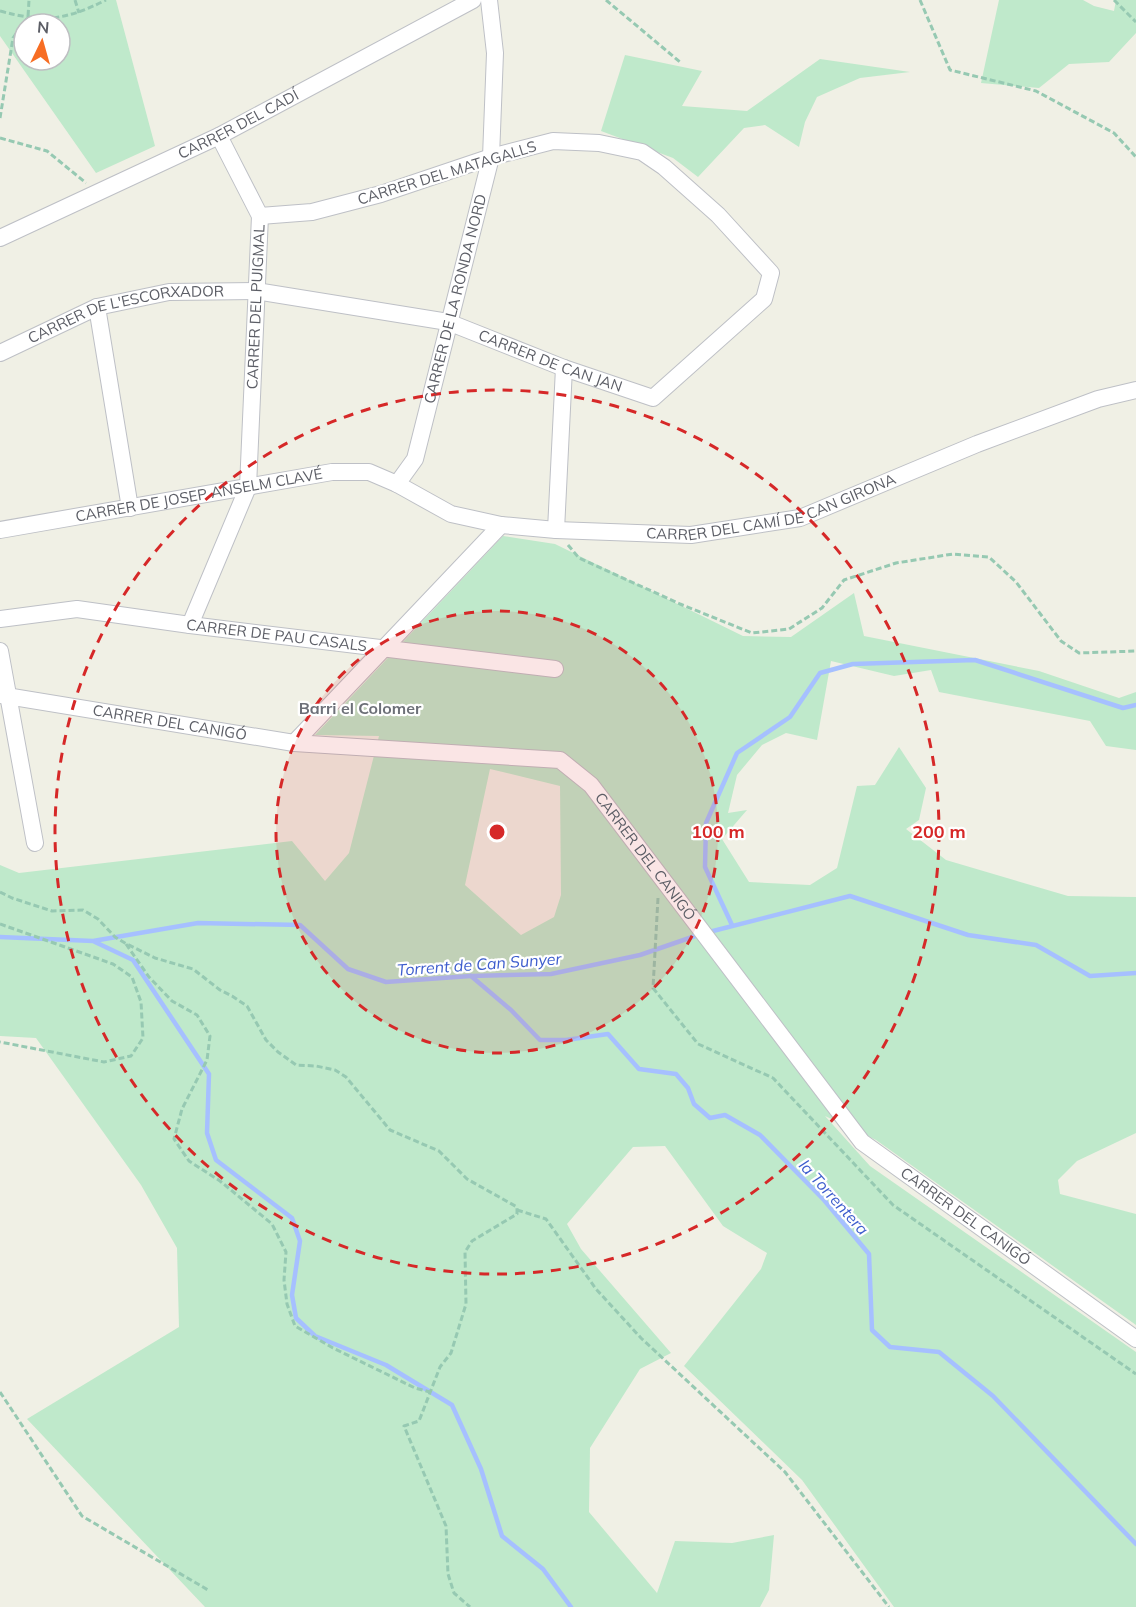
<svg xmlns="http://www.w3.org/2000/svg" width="1136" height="1607" font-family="Mulish,sans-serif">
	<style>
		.green { fill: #bfe9cb; fill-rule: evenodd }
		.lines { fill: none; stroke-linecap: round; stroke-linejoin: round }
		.stream { stroke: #a6c0ff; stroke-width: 4.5 }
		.minor-casing { stroke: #bec0c6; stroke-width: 18 }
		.path { stroke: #96c9b2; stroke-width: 3; stroke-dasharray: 6 3; stroke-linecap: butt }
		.minor { stroke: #fff; stroke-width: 16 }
		.ring { fill: none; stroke: #d62828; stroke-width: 3; stroke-dasharray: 10 8 }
		.labels { text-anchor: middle; stroke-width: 4.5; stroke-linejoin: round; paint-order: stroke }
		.street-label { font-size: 15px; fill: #5c5e66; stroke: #fff }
		.neighbourhood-label { font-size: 16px; font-weight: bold; fill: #6d7078; stroke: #fff }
		.water-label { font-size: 16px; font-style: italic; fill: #3d5dcd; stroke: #fff }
		.centre { fill: #d62828; stroke: #fff; stroke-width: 3 }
		.ring-label { font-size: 18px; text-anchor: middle; font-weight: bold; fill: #d62828; stroke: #fff; stroke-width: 4.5; stroke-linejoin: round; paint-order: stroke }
	</style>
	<rect width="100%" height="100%" fill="#f0f0e5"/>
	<g class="green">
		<path d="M0,0H116L155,146L96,173L0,36ZM24,24H60V60H24Z"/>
		<polygon points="999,0 1083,0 1094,6 1114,11 1116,0 1136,0 1136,33 1109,62 1069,64 1039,88 981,83"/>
		<polygon points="625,55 702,71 682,106 747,111 820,59 910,72 860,78 817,97 805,122 799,147 765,125 744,128 698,177 673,158 601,131"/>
		<path d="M503,536L555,544L743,636L791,637L854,593L864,636L1039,671L1119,698L1136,692V750L1106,746L1090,721L939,692L931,670L894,676L831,661L817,740L786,733L762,745L737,775L728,813L747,810L722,839L749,882L810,885L837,868L857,786L875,785L899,747L926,788L919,820L906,829L946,860L1068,896L1136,897V1133L1077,1161L1058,1180L1060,1194L1136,1214V1325L876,1140L825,1116L870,1166L1136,1352V1607H894L802,1480L684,1366L761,1269L767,1253L723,1226L665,1146L633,1147L567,1224L581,1249L671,1353L640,1369L590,1448L589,1512L657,1593L675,1541L732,1543L774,1535L769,1590L760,1607H205L27,1419L179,1327L177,1248L141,1185L36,1038L0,1036V865L19,873L292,841L325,881L349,853L379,736L315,735ZM490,769L560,786L561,895L554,917L521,935L465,885Z"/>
	</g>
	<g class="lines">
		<g class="stream">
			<polyline points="732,925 705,867 706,823 737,753 790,717 820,673 853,664 975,660 1123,708 1136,705"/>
			<polyline points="709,932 850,896 968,935 1036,945 1090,976 1136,973"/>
			<polyline points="0,937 93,941 198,923 300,925 348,969 386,982 471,976 551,974 640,955 701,934"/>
			<polyline points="95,942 133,960 209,1074 207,1133 216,1160 292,1218 300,1241 292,1295 296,1318 315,1336 386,1365 452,1405 481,1469 502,1536 543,1569 571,1607"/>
			<polyline points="471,976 511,1010 540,1040 566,1040 608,1034 639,1069 676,1074 688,1088 694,1104 710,1118 725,1115 760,1135 824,1200 869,1254 872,1330 890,1347 939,1352 993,1396 1136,1544"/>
		</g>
		<g class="minor-casing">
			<g id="minor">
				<path id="s1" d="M0,238L219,136L473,0"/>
				<polyline points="97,307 130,508"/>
				<path id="s2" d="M0,353L97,307L169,292L256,291L448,322L564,368L653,398L764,299L771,273L718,215L664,167L642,152L599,143L553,141L491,157L381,194L312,212L260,216"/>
				<path id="s3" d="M397,484L415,459L491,157L495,53L489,0"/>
				<path id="s4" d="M0,530L332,472H369L397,484L451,514L501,525L556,530L691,535L800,518L977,444L1098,399L1136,390"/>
				<polyline points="556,530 564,368"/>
				<path id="s5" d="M0,619L77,609L190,625L555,669"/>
				<path id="s6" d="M190,625L248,487L260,216L219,136"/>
				<polyline points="0,651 35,843"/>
				<path id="s7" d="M0,695L294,743L560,760L591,785L862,1142L1136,1339"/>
				<polyline points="294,743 501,525"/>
			</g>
		</g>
		<g class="path">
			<polyline points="75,0 79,13"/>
			<polyline points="606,0 680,62"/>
			<polyline points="920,0 950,70 1036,91 1114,133 1136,157"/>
			<polyline points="1114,0 1136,22"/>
			<path d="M0,11C44,23 66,20 106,0"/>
			<polyline points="0,118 13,38 28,17 29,0"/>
			<polyline points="0,138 47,151 86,183"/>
			<polyline points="568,545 579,558 680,604 752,633 789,629 822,608 844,580 896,563 953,554 989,557 1016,582 1061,641 1079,653 1136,651"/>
			<polyline points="0,892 12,898 52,911 83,910 98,919 115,937 125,943 155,958 193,969 220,990 232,996 247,1006 266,1040 278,1052 296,1065 316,1066 335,1070 346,1077 390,1130 439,1151 467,1179 517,1207 517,1214 472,1241 465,1252 466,1304 451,1353 440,1367 419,1421 404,1426 446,1526 448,1574 454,1593 470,1607"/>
			<polyline points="658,898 653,988 698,1044 773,1078 893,1205 1136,1374"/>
			<polyline points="0,924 113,964 132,977 141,1002 143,1038 131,1056 104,1062 0,1042"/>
			<polyline points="126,944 149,977 172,1001 197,1015 210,1036 207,1060 182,1109 174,1139 189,1161 220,1181 272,1224 286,1252 284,1280 287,1304 295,1326 333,1348 415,1388 430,1392"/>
			<polyline points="517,1210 546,1219 596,1289 641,1338 785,1472 889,1607"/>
			<polyline points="0,1392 82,1516 208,1590"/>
		</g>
		<use href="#minor" class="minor"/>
	</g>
	<circle cx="497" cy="832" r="221" fill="#d62828" fill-opacity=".12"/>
	<g class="ring">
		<circle cx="497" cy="832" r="221"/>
		<circle cx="497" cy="832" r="442"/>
	</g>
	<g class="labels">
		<g class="street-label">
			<text dy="5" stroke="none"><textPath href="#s1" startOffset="264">CARRER DEL CADÍ</textPath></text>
			<text transform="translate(447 173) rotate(-17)" y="5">CARRER DEL MATAGALLS</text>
			<text dy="5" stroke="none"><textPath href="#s3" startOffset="196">CARRER DE LA RONDA NORD</textPath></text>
			<text dy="5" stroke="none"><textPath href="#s6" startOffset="330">CARRER DEL PUIGMAL</textPath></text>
			<text dy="5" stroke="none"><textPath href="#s2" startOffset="134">CARRER DE L'ESCORXADOR</textPath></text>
			<text dy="5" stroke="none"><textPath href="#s2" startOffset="572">CARRER DE CAN JAN</textPath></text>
			<text dy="5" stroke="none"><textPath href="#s4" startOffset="202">CARRER DE JOSEP ANSELM CLAVÉ</textPath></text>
			<text dy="5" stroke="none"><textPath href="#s4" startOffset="792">CARRER DEL CAMÍ DE CAN GIRONA</textPath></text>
			<text dy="5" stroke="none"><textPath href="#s5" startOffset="279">CARRER DE PAU CASALS</textPath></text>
			<text dy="5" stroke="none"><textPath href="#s7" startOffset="172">CARRER DEL CANIGÓ</textPath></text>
			<text dy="5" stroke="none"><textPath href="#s7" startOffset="694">CARRER DEL CANIGÓ</textPath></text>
			<text dy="5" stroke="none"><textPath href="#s7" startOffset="1180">CARRER DEL CANIGÓ</textPath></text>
		</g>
		<g class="neighbourhood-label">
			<text x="360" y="714">Barri el Colomer</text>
		</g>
		<g class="water-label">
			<text transform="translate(479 964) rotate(-4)" y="6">Torrent de Can Sunyer</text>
			<text transform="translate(834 1197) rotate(48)" y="6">la Torrentera</text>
		</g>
	</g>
	<circle cx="497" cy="832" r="9" class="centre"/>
	<g class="ring-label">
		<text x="718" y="838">100 m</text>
		<text x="939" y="838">200 m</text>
	</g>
	<g transform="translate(42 42) rotate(5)"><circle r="28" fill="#ffffff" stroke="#bebfc2" stroke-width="1.5"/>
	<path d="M0-4.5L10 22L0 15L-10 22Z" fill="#f76d23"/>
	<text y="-9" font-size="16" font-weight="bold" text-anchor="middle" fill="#5c5e66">N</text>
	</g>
</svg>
